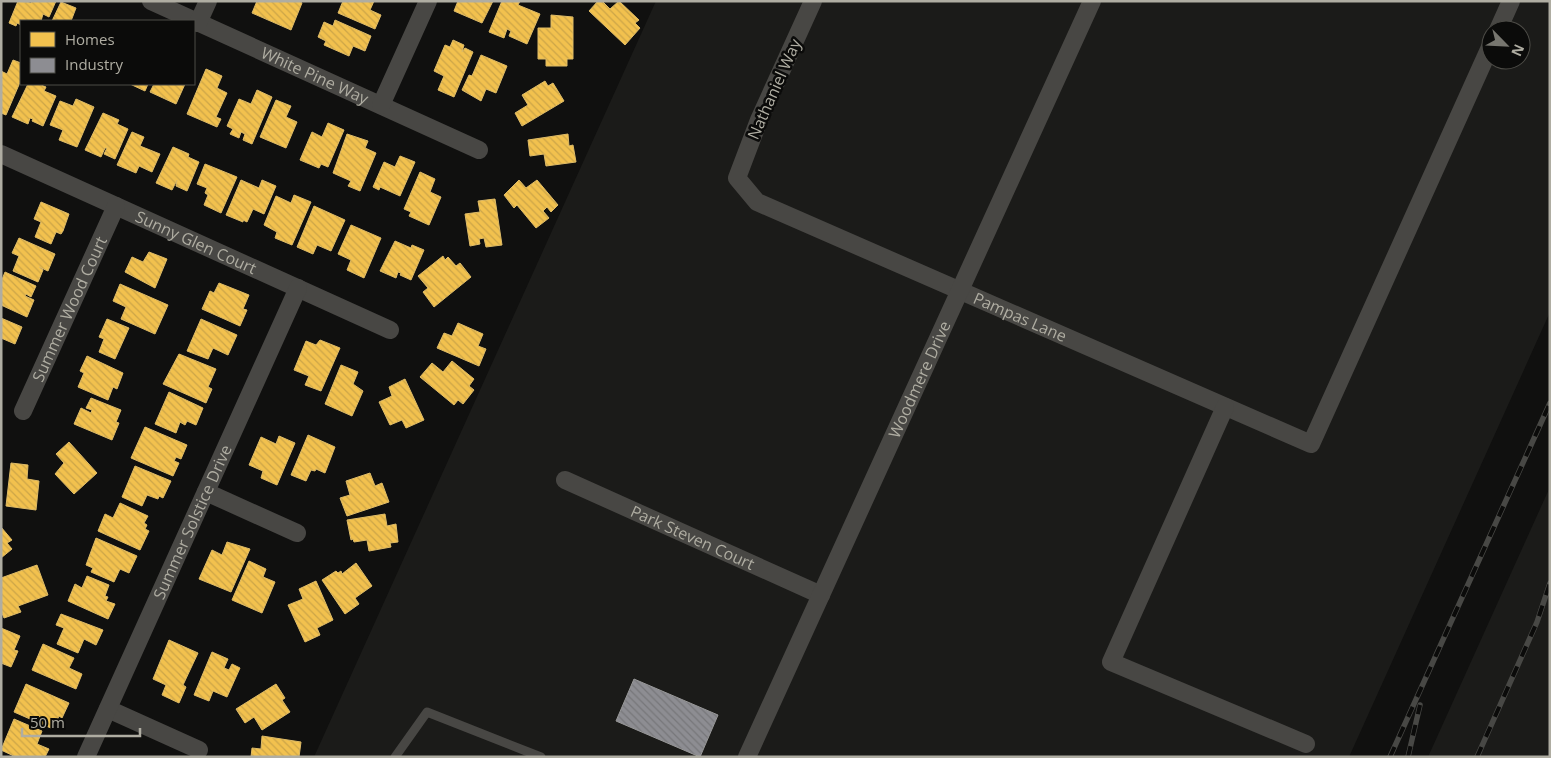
<svg xmlns="http://www.w3.org/2000/svg" width="1551" height="758" font-family="'Open Sans',sans-serif">
	<style>
		.built { fill: #1b1b19; fill-rule: evenodd }
		.homes { fill: url(#homes-back-hatch); stroke: #debb67 }
		.industry { fill: url(#industry-back-hatch); stroke: #979797 }
		.lines { fill: none; stroke-linecap: round; stroke-linejoin: round }
		.lane { stroke: #484744; stroke-width: 9 }
		.street { stroke: #484744; stroke-width: 18 }
		.rail-casing { stroke: #484845; stroke-width: 5.5 }
		.rail { stroke: #0b0b0a; stroke-width: 4; stroke-dasharray: 11; stroke-linecap: butt }
		.labels { text-anchor: middle; stroke-width: 5; stroke-linejoin: round; paint-order: stroke }
		.street-label { font-size: 16px; fill: #afada2; stroke: #0b0b0a }
	</style>
	<defs>
		<pattern id="homes-back-hatch" width="6" height="6" patternUnits="userSpaceOnUse" patternTransform="scale(1.25)"><rect width="6" height="6" fill="#f2c14e"/><path d="M-1 5l2 2M0 0l6 6M5-1l2 2" fill="none" stroke="#cca548"/></pattern>
		<pattern id="industry-back-hatch" width="6" height="6" patternUnits="userSpaceOnUse" patternTransform="scale(1.25)"><rect width="6" height="6" fill="#8d8d92"/><path d="M-1 5l2 2M0 0l6 6M5-1l2 2" fill="none" stroke="#77777a"/></pattern>
	</defs>
	<rect width="100%" height="100%" fill="#10100f"/>
	<g class="built">
		<path d="M656,1H1550V312L1349,757H314ZM1491,30H1521V60H1491Z"/>
		<polygon points="1550,487 1550,757 1428,757"/>
	</g>
	<g class="homes">
		<polygon points="18,1 31,3 32,1 56,1 49,17 43,14 41,21 21,21 21,25 17,23 16,26 9,23"/>
		<polygon points="257,1 299,1 302,3 291,30 252,13"/>
		<polygon points="343,1 374,1 370,10 381,15 375,29 338,13"/>
		<polygon points="458,1 493,1 482,23 454,11"/>
		<polygon points="502,1 520,1 518,5 540,14 527,44 509,36 511,31 507,29 504,38 489,32"/>
		<polygon points="598,1 602,1 610,9 619,1 639,20 635,23 640,28 625,45 589,11"/>
		<polygon points="61,2 76,8 71,21 52,21"/>
		<polygon points="551,15 573,17 573,59 567,59 567,66 546,66 546,59 538,59 538,28 551,28"/>
		<polygon points="335,20 371,36 365,51 353,46 349,56 324,45 326,41 318,37 324,22 333,26"/>
		<polygon points="453,40 464,45 462,52 465,48 473,52 454,97 438,90 444,76 434,71 445,45 450,47"/>
		<polygon points="481,55 507,66 496,93 486,89 481,101 462,90 469,75 472,76"/>
		<polygon points="13,60 21,63 21,80 6,115 1,113 1,71 7,74"/>
		<polygon points="206,69 222,76 217,88 227,93 216,117 221,119 217,127 187,114"/>
		<polygon points="545,81 548,86 553,83 564,101 522,126 515,113 528,105 522,95"/>
		<polygon points="28,84 39,84 46,87 44,91 56,96 43,126 32,121 33,119 30,118 28,124 12,117"/>
		<polygon points="130,84 148,84 145,91"/>
		<polygon points="154,84 185,84 176,104 150,92"/>
		<polygon points="257,90 272,97 252,144 243,140 245,134 241,132 239,138 230,134 233,129 227,126 239,99 251,104"/>
		<polygon points="76,99 94,107 77,147 59,140 63,130 50,125 60,101 73,106"/>
		<polygon points="276,100 291,106 286,117 297,122 286,148 260,137"/>
		<polygon points="103,113 119,120 117,124 128,129 115,159 104,154 107,148 105,148 101,157 85,150"/>
		<polygon points="328,123 344,130 328,167 321,164 319,168 300,160 312,132 322,137"/>
		<polygon points="132,132 144,137 140,146 160,154 152,172 139,166 136,173 117,165"/>
		<polygon points="347,134 368,141 365,148 376,153 360,191 348,186 351,181 333,173"/>
		<polygon points="568,134 569,146 573,145 576,162 546,166 544,154 530,156 528,140"/>
		<polygon points="173,147 189,154 188,157 199,162 187,191 176,186 177,180 172,190 156,183"/>
		<polygon points="400,156 415,162 400,196 380,187 379,190 373,187 384,162 395,167"/>
		<polygon points="205,164 237,177 221,213 204,205 208,195 205,193 207,188 197,184"/>
		<polygon points="420,172 435,179 430,192 441,197 429,225 409,216 411,212 404,209"/>
		<polygon points="241,180 259,188 262,180 276,186 264,214 253,209 247,222 243,220 243,222 226,215"/>
		<polygon points="519,180 526,188 537,180 558,205 551,212 547,207 543,211 549,218 536,228 517,205 514,208 504,195"/>
		<polygon points="294,195 311,202 292,245 275,238 277,232 264,225 276,196 291,203"/>
		<polygon points="495,199 502,245 486,247 484,238 479,239 480,244 470,246 465,214 480,212 478,201"/>
		<polygon points="41,202 69,214 63,231 61,234 56,232 51,244 35,237 41,222 34,219"/>
		<polygon points="314,206 345,220 331,251 317,245 313,254 297,247"/>
		<polygon points="351,225 381,238 364,278 347,270 351,260 338,254"/>
		<polygon points="19,238 55,254 48,271 39,267 43,270 38,282 13,271 19,256 12,253"/>
		<polygon points="395,241 411,248 412,245 424,250 411,280 400,275 401,273 398,272 396,278 380,271"/>
		<polygon points="149,252 167,259 155,288 125,272 132,257 143,262"/>
		<polygon points="443,256 445,260 448,257 456,266 460,263 471,277 434,307 423,292 428,288 418,276"/>
		<polygon points="5,272 36,286 31,297 26,294 25,296 34,300 27,317 1,305 1,282"/>
		<polygon points="219,283 249,295 243,309 247,310 240,326 202,309 210,291 214,293"/>
		<polygon points="120,284 168,305 155,334 121,319 126,307 113,301"/>
		<polygon points="1,318 22,327 15,344 1,338"/>
		<polygon points="107,319 129,328 115,359 99,352 104,339 99,337"/>
		<polygon points="201,319 237,335 228,355 213,348 208,359 187,351"/>
		<polygon points="458,323 483,334 478,346 486,349 479,366 437,348 444,333 452,336"/>
		<polygon points="320,340 340,348 321,391 305,385 309,376 294,370 306,341 316,345"/>
		<polygon points="179,354 216,369 208,387 212,389 206,403 163,384"/>
		<polygon points="87,356 123,373 117,389 113,387 108,400 78,387 84,373 80,371"/>
		<polygon points="452,361 474,379 469,386 474,390 463,404 458,400 454,405 420,377 432,363 443,372"/>
		<polygon points="341,365 358,372 353,384 363,391 352,416 325,404"/>
		<polygon points="405,379 424,420 406,428 402,420 390,425 379,402 392,396 389,387"/>
		<polygon points="169,392 203,408 196,425 187,421 185,425 180,422 176,433 155,424"/>
		<polygon points="91,398 121,410 116,422 119,423 112,440 74,424 81,408 91,413 92,410 86,408"/>
		<polygon points="145,427 187,445 181,459 176,457 174,461 179,463 173,476 131,458"/>
		<polygon points="308,435 335,447 325,473 316,469 315,471 311,470 306,481 291,475"/>
		<polygon points="279,436 295,443 277,485 261,478 263,471 249,465 261,437 276,444"/>
		<polygon points="69,442 97,473 74,494 55,474 64,463 56,454"/>
		<polygon points="11,463 28,465 27,479 39,481 36,510 6,506"/>
		<polygon points="135,466 171,481 163,498 159,496 158,499 147,495 142,506 122,497"/>
		<polygon points="370,473 375,486 382,483 389,502 347,516 340,498 350,495 346,481"/>
		<polygon points="120,503 148,516 144,523 147,525 145,529 149,531 140,550 98,531 105,514 113,518"/>
		<polygon points="385,514 387,526 396,524 398,542 390,543 391,547 369,551 367,540 354,542 353,539 351,540 347,520"/>
		<polygon points="1,527 12,540 7,543 12,549 1,558"/>
		<polygon points="96,538 137,556 129,573 120,569 114,582 91,572 93,568 86,565"/>
		<polygon points="227,542 250,549 231,592 199,579 212,550 222,555"/>
		<polygon points="249,561 266,569 263,577 275,582 262,613 232,600"/>
		<polygon points="356,563 372,586 355,598 359,604 345,614 322,580 336,571 338,573 341,571 342,574"/>
		<polygon points="37,565 48,595 18,606 21,612 4,618 1,611 1,578"/>
		<polygon points="87,576 109,585 105,596 108,597 106,601 115,604 108,619 68,601 75,584 82,588"/>
		<polygon points="316,581 333,620 317,628 320,635 305,642 288,605 303,599 299,589"/>
		<polygon points="61,614 103,630 96,645 84,639 78,653 57,644 64,628 56,625"/>
		<polygon points="1,628 20,636 14,650 18,651 11,667 1,663"/>
		<polygon points="169,640 198,653 183,685 186,687 179,703 162,695 166,685 153,679"/>
		<polygon points="43,644 74,658 69,668 82,674 76,689 32,670"/>
		<polygon points="212,652 228,659 224,668 229,670 232,664 240,668 227,697 213,691 209,701 194,695"/>
		<polygon points="26,684 69,703 62,718 59,716 53,729 14,712"/>
		<polygon points="276,684 285,698 282,700 290,712 262,730 254,717 245,723 236,709"/>
		<polygon points="14,719 42,731 37,744 49,749 45,757 16,757 1,750"/>
		<polygon points="262,736 301,742 299,757 251,757 252,748 261,749"/>
	</g>
	<polygon class="industry" points="634,679 718,715 700,757 616,721"/>
	<g class="lines">
		<polyline class="lane" points="395,757 427,712 541,757"/>
		<g class="street">
			<path id="s1" d="M151,1L479,150"/>
			<path id="s2" d="M813,1L759,120L737,178L757,202L1311,444L1491,45"/>
			<polyline points="198,23 208,1"/>
			<polyline points="1498,30 1511,1"/>
			<polyline points="381,105 428,1"/>
			<path id="s3" d="M1,154L390,330"/>
			<polyline points="1225,407 1111,662 1306,744"/>
			<path id="s4" d="M23,411L116,206"/>
			<path id="s5" d="M565,480L821,595"/>
			<polyline points="206,492 297,533"/>
			<polyline points="108,709 199,750"/>
			<path id="s6" d="M86,757L298,288"/>
			<path id="s7" d="M747,757L1092,1"/>
		</g>
		<g class="rail-casing">
			<g id="rail">
				<polyline points="1390,757 1550,403"/>
				<polyline points="1408,757 1420,705"/>
				<polyline points="1477,757 1537,622 1550,583"/>
			</g>
		</g>
		<use href="#rail" class="rail"/>
	</g>
	<g class="labels">
		<g class="street-label">
			<text dy="6" stroke="none"><textPath href="#s1" startOffset="180">White Pine Way</textPath></text>
			<text transform="translate(774 89) rotate(-66)" y="6">Nathaniel Way</text>
			<text dy="6" stroke="none"><textPath href="#s3" startOffset="214">Sunny Glen Court</textPath></text>
			<text dy="6" stroke="none"><textPath href="#s4" startOffset="112">Summer Wood Court</textPath></text>
			<text dy="6" stroke="none"><textPath href="#s2" startOffset="511">Pampas Lane</textPath></text>
			<text dy="6" stroke="none"><textPath href="#s7" startOffset="415">Woodmere Drive</textPath></text>
			<text dy="6" stroke="none"><textPath href="#s6" startOffset="258">Summer Solstice Drive</textPath></text>
			<text dy="6" stroke="none"><textPath href="#s5" startOffset="140">Park Steven Court</textPath></text>
		</g>
	</g>
	<rect width="1551" height="758" fill="none" stroke="#afada2" stroke-width="5"/>
	<rect x="20" y="20" width="175" height="65" fill="#0b0b0a" stroke="#4d4c47"/>
	<rect x="30" y="32" width="25" height="15" fill="#f2c14e" stroke="#4d4c47"/>
	<text x="65" y="45" font-size="15" fill="#afada2">Homes</text>
	<rect x="30" y="58" width="25" height="15" fill="#8d8d92" stroke="#4d4c47"/>
	<text x="65" y="70" font-size="15" fill="#afada2">Industry</text>
	<g transform="translate(1506 45) rotate(114)"><circle r="24" fill="#0b0b0a" stroke="#4d4c47"/>
	<path d="M0-4L9 19L0 12L-9 19Z" fill="#77766f"/>
	<text y="-8" font-size="14" font-weight="bold" text-anchor="middle" fill="#afada2">N</text>
	</g>
	<path d="M22 728v8h118v-8" fill="none" stroke="#afada2" stroke-width="2.5"/>
	<text x="30" y="728" font-size="15" fill="#afada2" stroke="#0b0b0a" stroke-width="4" paint-order="stroke">50 m</text>
</svg>
